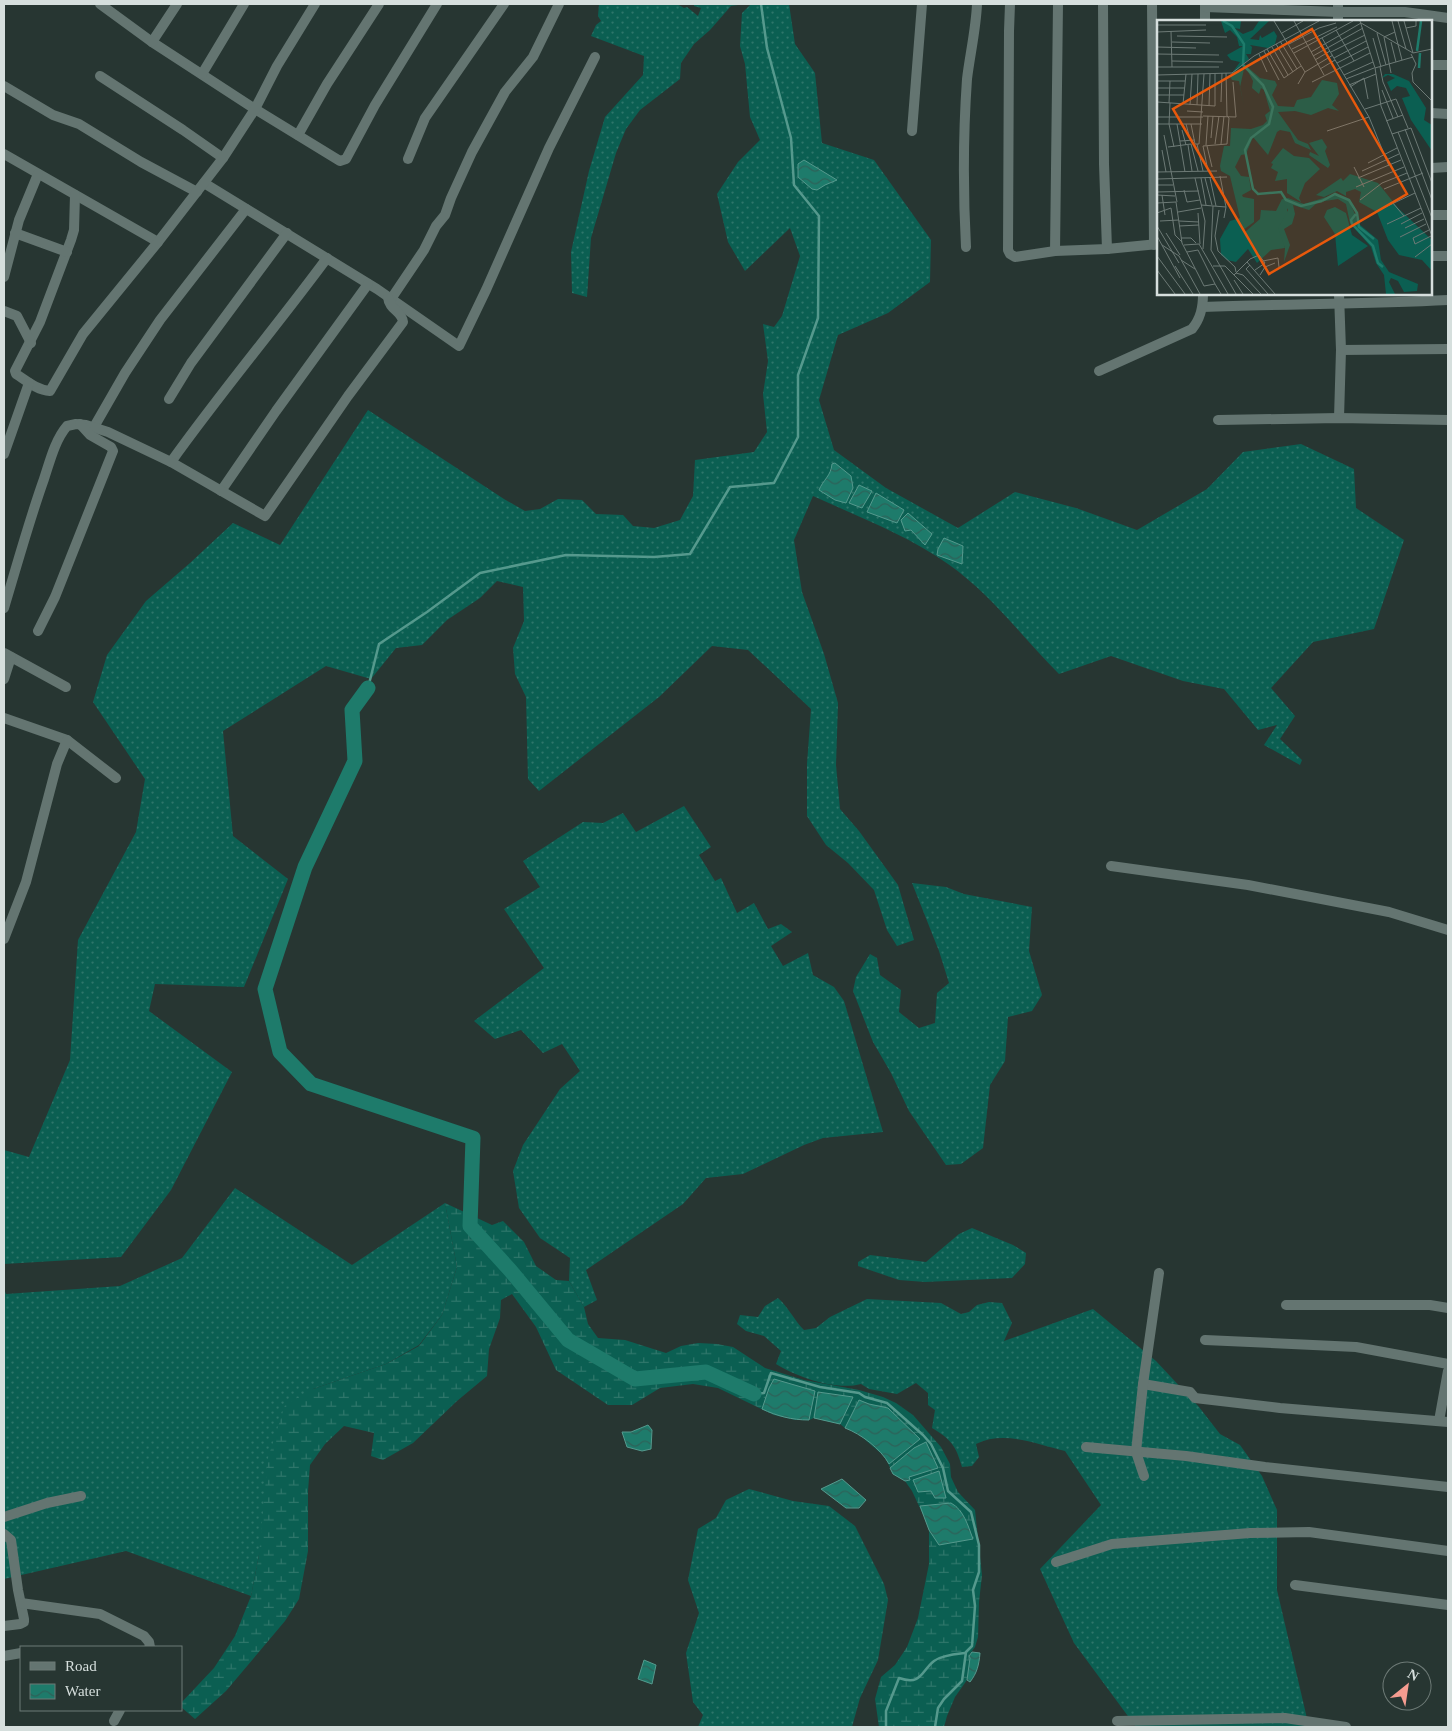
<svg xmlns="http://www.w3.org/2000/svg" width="1452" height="1731" font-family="'Times New Roman',serif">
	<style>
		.grass { fill: url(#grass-dots) }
		.wetland { fill: url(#wetland-marsh) }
		.water { fill: url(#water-waves); stroke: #55998d }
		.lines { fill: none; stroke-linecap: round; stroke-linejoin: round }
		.stream { stroke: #55998d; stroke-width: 2.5 }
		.river { stroke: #1e7b6b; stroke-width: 15 }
		.minor { stroke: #647571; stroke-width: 10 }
		.inset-river { fill: none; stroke: #1e7b6b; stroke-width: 2.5 }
		.inset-road { fill: none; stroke: #6d7a76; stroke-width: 1 }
		.view { fill: #e8590c; fill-opacity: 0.15; stroke: #e8590c; stroke-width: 2.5 }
		.inset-edge { fill: none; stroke: #d6dfdd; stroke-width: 2.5 }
	</style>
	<defs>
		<pattern id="grass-dots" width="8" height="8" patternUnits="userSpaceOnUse" patternTransform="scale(1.25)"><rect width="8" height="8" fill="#0b5f52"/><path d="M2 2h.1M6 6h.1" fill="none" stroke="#2e766a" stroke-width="1.8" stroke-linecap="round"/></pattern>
		<pattern id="wetland-marsh" width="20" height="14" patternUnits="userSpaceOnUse" patternTransform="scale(1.25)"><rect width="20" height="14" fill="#0b5f52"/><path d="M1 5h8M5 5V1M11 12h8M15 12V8" fill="none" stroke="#2e766a"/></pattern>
		<pattern id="water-waves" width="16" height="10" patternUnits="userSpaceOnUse" patternTransform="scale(1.25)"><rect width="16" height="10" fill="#1e7b6b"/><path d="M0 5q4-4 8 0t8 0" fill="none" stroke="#2d6259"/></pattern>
	</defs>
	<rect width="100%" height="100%" fill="#273632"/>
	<g class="grass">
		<polygon points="599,4 677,4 684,8 687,7 698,16 701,8 694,6 694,4 737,4 738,5 731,6 710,30 694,44 681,63 680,79 640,110 626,129 616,153 591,238 587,297 572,293 571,252 589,171 605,117 643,75 644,56 591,36 596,25 601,21 598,16"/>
		<path d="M751,4H789L795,44L815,73L822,143L874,160L931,240L930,282L888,313L838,335L819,400L834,450L886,488L958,528L1015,492L1076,508L1137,530L1207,489L1243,452L1301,444L1354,469L1356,508L1404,540L1374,629L1313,642L1271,688L1295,716L1280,739L1302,760L1300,765L1264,745L1277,725L1258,730L1224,689L1183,681L1111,656L1059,674C1023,638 991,594 948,564C907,535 859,517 813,496L794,540L802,592L824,654L838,703L836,765L840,809L859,831L898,885L914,940L897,946L887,930L874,890L848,863L826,845L807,816V764L811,709L748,650L712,646L659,697L539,791L528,779L526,697L515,674L513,648L524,621L523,587L497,581L480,598L447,620L422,645L396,648L371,679L326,666L223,731L233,836L288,879L244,987L155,984L149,1011L232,1072L171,1190L121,1257L4,1264V1150L29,1157L70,1060L78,940L136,832L145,779L93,702L107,655L146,601L190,563L233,523L280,545L368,410L504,499L525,511L540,509L558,499L582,500L596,514L623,515L633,526L654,528L680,520L693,496L695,460L754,452L767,432L763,394L768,361L763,324L774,327L782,316L800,256L790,228L745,271L728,242L717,194L738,162L760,140L750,117L745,64L740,46L742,13Z"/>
		<polygon points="684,806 711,847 699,855 715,881 721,878 737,913 754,903 768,929 781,924 792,932 771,946 783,966 808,953 813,975 834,987 844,1001 883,1132 823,1138 804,1145 743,1174 706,1178 683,1204 586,1270 597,1300 584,1307 569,1281 570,1258 540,1238 519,1208 513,1171 523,1145 560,1089 580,1071 562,1044 543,1053 521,1030 495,1039 474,1021 544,968 504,909 540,887 523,861 583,822 603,823 623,813 636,832"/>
		<polygon points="912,883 946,887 964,894 1032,907 1029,951 1042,995 1032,1011 1008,1017 1005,1061 990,1085 983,1148 961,1164 946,1165 909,1111 891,1073 873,1042 853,991 856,977 870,954 877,958 880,975 901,990 899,1012 919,1028 935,1023 937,993 949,983 939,951"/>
		<polygon points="235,1188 352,1265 445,1203 457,1267 442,1315 419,1345 386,1364 313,1389 259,1555 251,1596 126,1551 4,1579 4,1289 6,1294 120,1286 182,1258"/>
		<polygon points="972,1228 1013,1245 1026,1253 1025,1264 1012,1278 925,1282 899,1280 858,1266 858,1262 870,1255 926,1262 959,1234"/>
		<path d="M778,1298C789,1308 794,1320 804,1330L816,1328L830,1317L867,1299L941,1303L961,1314L969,1312L977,1305L989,1302L1002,1303L1012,1323L1004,1341L1093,1309L1156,1361L1199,1407L1220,1434L1240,1445L1262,1476L1277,1510V1590L1309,1727H1136L1074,1643L1040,1569L1101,1505L1065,1451C1036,1444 1004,1430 976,1444L979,1457L972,1466L962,1467C956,1446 951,1439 932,1428L935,1410L928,1405V1393L916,1383L897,1394L869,1389L861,1384C836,1391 797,1377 776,1364L781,1351L764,1336L746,1331L737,1324L740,1315L758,1317L765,1306Z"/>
		<polygon points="749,1489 793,1501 829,1506 855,1526 884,1584 888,1600 878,1660 860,1698 852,1727 698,1727 703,1715 693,1702 686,1653 699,1613 688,1580 698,1529 716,1518 726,1500"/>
	</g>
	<polygon class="wetland" points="445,1203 492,1225 503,1221 524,1242 536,1266 556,1280 569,1281 584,1307 588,1324 598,1338 625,1340 666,1353 681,1346 698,1343 717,1344 733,1347 765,1368 804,1380 859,1390 883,1397 896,1403 913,1415 941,1447 950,1464 951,1477 958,1492 975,1510 982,1575 979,1602 978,1637 975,1647 969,1655 970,1658 967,1680 955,1697 947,1716 944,1727 879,1727 875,1699 881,1677 895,1665 907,1647 918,1618 929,1564 929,1530 927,1523 912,1491 905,1481 893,1474 885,1457 856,1432 845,1428 840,1424 814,1418 809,1420 795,1420 774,1415 718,1388 693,1384 660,1388 632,1405 608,1405 556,1370 536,1327 512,1294 501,1300 500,1318 489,1349 487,1376 457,1401 413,1443 383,1460 371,1456 374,1433 344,1426 325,1444 310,1465 308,1491 308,1551 299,1599 285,1621 226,1691 195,1719 181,1707 181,1703 214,1668 235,1636 251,1596 259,1555 268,1458 285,1405 313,1389 386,1364 419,1346 442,1315 457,1267"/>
	<g class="water">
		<polygon points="804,160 837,180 825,185 817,190 812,189 798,177 798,164"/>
		<path d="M835,463L851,476L853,488L846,503L835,500L819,490C823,480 831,476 832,464Z"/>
		<polygon points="859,485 872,491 862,508 849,503"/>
		<polygon points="876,493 904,510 897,523 867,512"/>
		<polygon points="908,513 932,534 925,545 911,530 905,531 901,520"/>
		<polygon points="944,538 963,546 962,564 937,555 938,549"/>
		<path d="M774,1379L815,1391L809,1420C792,1420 777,1416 762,1409L769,1388Z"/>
		<polygon points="818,1392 853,1397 840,1424 814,1418"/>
		<path d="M859,1400L869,1404L888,1408L920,1439L889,1464C881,1449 861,1434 845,1428Z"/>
		<polygon points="648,1425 652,1430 651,1449 642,1451 627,1447 622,1432 631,1432"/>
		<polygon points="926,1442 938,1468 909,1477 910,1480 905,1481 893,1474 890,1468 914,1448"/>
		<polygon points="939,1471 946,1498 935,1498 931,1491 918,1492 913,1480"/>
		<polygon points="842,1479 866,1500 859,1508 846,1508 821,1489"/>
		<path d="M951,1503C964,1510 968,1526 973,1539L939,1545L929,1530L920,1506Z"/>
		<path d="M972,1652L980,1653C979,1665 977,1673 970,1682L967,1680L970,1658L969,1656Z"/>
		<polygon points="644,1660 656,1665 652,1684 638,1679"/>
	</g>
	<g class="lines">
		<g class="stream">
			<polyline points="368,688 379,644 427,612 480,573 566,555 654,557 690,554 730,487 774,483 798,437 798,375 818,318 819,216 794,185 791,138 767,48 761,4"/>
			<polyline points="754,1394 764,1393 771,1373 820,1387 859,1393 865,1397 887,1403 923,1435 931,1444 943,1468 948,1491 971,1512 979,1545 979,1572 973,1590 975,1606 972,1646 966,1652 962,1681 944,1699 938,1708 935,1727"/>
			<path d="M886,1727V1711L899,1678C922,1686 921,1671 934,1661C942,1655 956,1654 965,1653"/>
		</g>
		<polyline class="river" points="368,688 352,710 355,761 305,867 265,989 280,1052 311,1084 473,1138 470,1226 510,1270 568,1340 635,1379 706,1372 754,1394"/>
		<g class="minor">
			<polyline points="100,4 152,42 255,109 340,161 346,159 375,105 437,4"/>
			<polyline points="1010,4 1009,31 1008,250 1010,254 1015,257 1055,251 1107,249 1158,244"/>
			<polyline points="1103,4 1104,164 1107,249"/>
			<polyline points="1152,4 1154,245"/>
			<polyline points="1205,4 1205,21"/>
			<polyline points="1205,7 1338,12 1405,12 1448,18"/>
			<polyline points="1338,21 1338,4"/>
			<polyline points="152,42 177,4"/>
			<polyline points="1431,65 1448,65"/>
			<polyline points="202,74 244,4"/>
			<polyline points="100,76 183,130 223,158"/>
			<polyline points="4,86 53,115 79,124 141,162 197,192"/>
			<polyline points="1431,113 1448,114"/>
			<polyline points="912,131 922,4"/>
			<polyline points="298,135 327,84 379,4"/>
			<polyline points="4,154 158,242"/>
			<polyline points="408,159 425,118 504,4"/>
			<polyline points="1431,168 1448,167"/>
			<polyline points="204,183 377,289 459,346 486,290 549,148 595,57"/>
			<path d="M75,195L74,230L71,240L40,322L15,371L16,374C27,381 37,390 50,391L83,334L158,242L223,158L255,109L277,66L315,4"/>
			<polyline points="1431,215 1448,215"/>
			<polyline points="15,233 67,252"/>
			<path d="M966,247C963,191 963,136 967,79C970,54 976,29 977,4"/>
			<polyline points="1055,251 1058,4"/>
			<polyline points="1431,256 1448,256"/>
			<polyline points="4,277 19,220 38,174"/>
			<polyline points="1339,294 1341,350 1339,418"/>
			<polyline points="391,299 424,250 436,226 445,215 451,198 472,152 505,92 533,57 559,4"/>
			<path d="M1203,307C1285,304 1367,304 1448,300"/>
			<polyline points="4,311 17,316 31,343"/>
			<polyline points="1341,350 1448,349"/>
			<path d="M1099,371L1192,329C1201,318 1203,307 1203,294"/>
			<polyline points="169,399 191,363 287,233"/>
			<polyline points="1218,420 1339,418 1448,420"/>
			<polyline points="94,427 125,373 160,320 246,209"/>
			<polyline points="4,454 29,383"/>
			<path d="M171,462C221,392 276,327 327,258"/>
			<polyline points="221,491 276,411 368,284"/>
			<path d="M4,608C17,565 29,521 44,479C50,461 55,440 67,426L76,424L86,425L108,432L171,462L265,516L348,396L403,322C402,311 389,310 388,297"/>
			<polyline points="38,631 55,597 113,451 111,447 90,435 80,424"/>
			<polyline points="4,653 66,687"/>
			<polyline points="4,679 11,657"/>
			<polyline points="4,718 67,740 116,778"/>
			<polyline points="1111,866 1248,885 1389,912 1448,930"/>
			<polyline points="4,939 26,882 57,764 67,740"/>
			<polyline points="1286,1305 1430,1305 1448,1308"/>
			<polyline points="1205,1340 1356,1347 1448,1364"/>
			<polyline points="1143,1384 1190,1392 1195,1398 1280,1408 1448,1422"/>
			<polyline points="1439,1421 1448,1371"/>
			<polyline points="1086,1447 1186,1456 1265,1467 1448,1487"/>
			<polyline points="1144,1476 1136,1452 1143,1384 1159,1273"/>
			<polyline points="4,1517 47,1503 81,1496"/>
			<polyline points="4,1534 11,1540 18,1590 24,1619 24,1622 20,1624 4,1626"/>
			<polyline points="1056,1562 1112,1544 1250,1533 1309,1532 1448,1551"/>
			<polyline points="1295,1585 1448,1605"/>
			<polyline points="21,1603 100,1614 144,1636 149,1642 150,1647"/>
			<polyline points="4,1656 21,1653"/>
			<polyline points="114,1721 120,1710"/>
			<polyline points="1117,1721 1285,1718 1346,1727"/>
		</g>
	</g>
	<g transform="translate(1157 20)">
		<rect width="275" height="275" fill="#273632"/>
		<path d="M64,1H84L83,9L77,8L86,14L96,10L102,1H112L93,19L102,20L103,15L105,18L117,11L120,16L118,24L111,28L93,25L95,27L94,34H89L92,39L78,52L87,49L83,67L87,86L82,61L75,60L73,56L83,42L74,40L70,35L86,26H82L80,17L73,10L68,13ZM87,44L103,58L118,61L120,65L115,75L121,86L137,87L140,80L154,77L165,60L180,63L182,74L175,85L182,91L171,88L154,95L138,91L121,92L141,120L151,124L154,130L138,123L133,112L123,110L120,112L111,135L96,117L89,134L84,135L78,147L84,156L92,157L94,170L85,175L86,177L97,179V202L86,210L88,212L103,199L104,190L119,191L125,179L130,185V194L123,205L128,228L114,230L100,243L91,229L79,242L70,240L64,235L63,219L73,201L83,198L73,156L64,151L63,146L67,126H73L74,108L94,109L106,105L110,101L108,95L113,91L107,70L104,68L102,74L95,68L96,61ZM228,54H236L252,61L269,88L267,100L275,105V131L254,100L245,78L253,76L249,68L240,66L234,71L230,62L238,58L231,55L225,58ZM165,119L170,127L168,131L173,145L171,148L152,135L153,132L162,136L152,123ZM126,128L137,136L152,138L163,149L148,163L142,178L144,182L130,173V159L118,161L121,152L114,148L116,144L114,143ZM193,154L221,163L241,188L275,220V251L265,240L242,235L231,220L220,192L202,182L204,172L198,169L189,172V176L180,171L167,177L159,175L184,158L186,161ZM178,187L189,193L195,215L211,226L181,246L178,214L167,197L170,190Z" fill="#0b5f52"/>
		<path d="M179,174L192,180L202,204L221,220L224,240L232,252L261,264L260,271L247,272L241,261L234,258L232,262L238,274H229L227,255L219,243L214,227L193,203L189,184L181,179L161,182L152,190L136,185L138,194L135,204L127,209L133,225L127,242L128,228L121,208L131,190L125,179L131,178L147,184Z" fill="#0b5f52"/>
		<path class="inset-river" d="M66,1L75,6L87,24L86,45L106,65L116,87L112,104L94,118L88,130L89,135M260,31L264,1M262,48L263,33M89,135L96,169L101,174L124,172L129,180L144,186L165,181M165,181L178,174L192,180L200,193L202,207L217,219M199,194L194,200L195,204L216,226L221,243L226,247"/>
		<path class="inset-road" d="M117,1L148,52L141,64M137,1L167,55M203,1L218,48L224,86L275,216M235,1L245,40M241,1L249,29M247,1L256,33M0,5H49M249,8L259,6V1M179,10L197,41M14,11L15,47M0,12L49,10M125,13L146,1M220,13L229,45M20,16L70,17M165,18L212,97L232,146M216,18L224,47M123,21L140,49M15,22L53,23M234,22L239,42M119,24L136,52M132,24L162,8L179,3M0,27L39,28M115,27L131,55M110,29L127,58L144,46M135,29L180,7M107,31L122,60M154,32L204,3L256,33L275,29M174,32L208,15M137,33L196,1M0,34L62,35M102,34L110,52M254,34L259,44L255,53L256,62L275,81M156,36L206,8M177,38L209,21M158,40L173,31M15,41L66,42M180,43L211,27M0,47H62M223,47L226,62L241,97M218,48L256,37M163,49L178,40M148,52L176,35M69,53L70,96M234,53L227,17L238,12M0,55L75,53L97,36L162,1M187,55L216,42M189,59L217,48M0,61H28M155,62L213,33M192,65L219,54M193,67L207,58L211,79M0,68H28M225,70L236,98M0,75H27M0,82L58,86V53M64,82L65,53M12,83L13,61M13,83L12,104L17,127M26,84L29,54M33,85L35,54M40,85L41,54M52,86L53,54M208,89L239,79L251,108M30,91L46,92M46,96L79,97L76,62M0,97H46M229,101L246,95M0,104H45M20,104L28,152M29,104L33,119M34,104L38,124H42L47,54M248,109L275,180M25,110L29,125M170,111L212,97M241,112L275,198M235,114L254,108L275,163M7,115L20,182M54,118L56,96M23,121L38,120M40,124L46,151M58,124L62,96M64,124L67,96M31,125L35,151M49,125L51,96M50,126L55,147M11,127L34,124L41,151M5,130L9,152M211,143L240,128M197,147L207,167M51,151L46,126L70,124L72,98L70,96M205,151L242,134M0,152L60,151M63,156L69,187M38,158L48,201L46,229M44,158L49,185M48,158L55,185M53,158L59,186M201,158L244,140M0,159L70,157M0,165H16M199,167L247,147M227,169L266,153M27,170L30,182L43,180M0,172L42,171M0,175L18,176M5,175L8,195M203,180L225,163L250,153M235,182L247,196M0,183L19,182L25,223L41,254L47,266L58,264L64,274M44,185L69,187L67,198M56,186L54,230L79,274M62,190L58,216L61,231L78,247L79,252M21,192L44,188M218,192L258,173M0,193L14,188L18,215L25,222M41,193L43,224M3,201L22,200M22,201L42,202M230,204L264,188M244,204L265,193M0,206L22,243M22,206L42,205M248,208L267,199M272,210L256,218L258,224L274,216M9,213L23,235M0,216L23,258M243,217L269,204M24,218H34L39,223M5,225L22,236L43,274M27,225L42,224L71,274M30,232L41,230L58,264M0,236L28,274M258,237L275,224M24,240L38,249M106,241L121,238L122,247M90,242L118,274M93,245L89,249L111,274M18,246L36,274M56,246H68L96,274M0,250L18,274M79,253L86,255L104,274M77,255L93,239L102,235L108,243L98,250M103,255L108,247L118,243M77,260L86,274"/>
		<path class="view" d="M155,9L250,174L112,254L16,89Z"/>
		<rect width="275" height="275" class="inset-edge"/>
	</g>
	<rect width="1452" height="1731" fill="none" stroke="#d6dfdd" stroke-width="10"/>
	<rect x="20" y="1646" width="162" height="65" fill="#273632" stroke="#6d7a76"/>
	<rect x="30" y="1662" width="25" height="8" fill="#647571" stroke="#6d7a76"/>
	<text x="65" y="1671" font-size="15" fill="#d6dfdd">Road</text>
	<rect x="30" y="1684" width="25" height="15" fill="url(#water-waves)" stroke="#6d7a76"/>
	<text x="65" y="1696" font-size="15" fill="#d6dfdd">Water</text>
	<g transform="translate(1407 1686) rotate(30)"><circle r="24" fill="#273632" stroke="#6d7a76"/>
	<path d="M0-4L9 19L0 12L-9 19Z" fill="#f59c90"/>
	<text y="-8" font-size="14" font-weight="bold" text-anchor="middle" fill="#d6dfdd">N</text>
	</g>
</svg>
